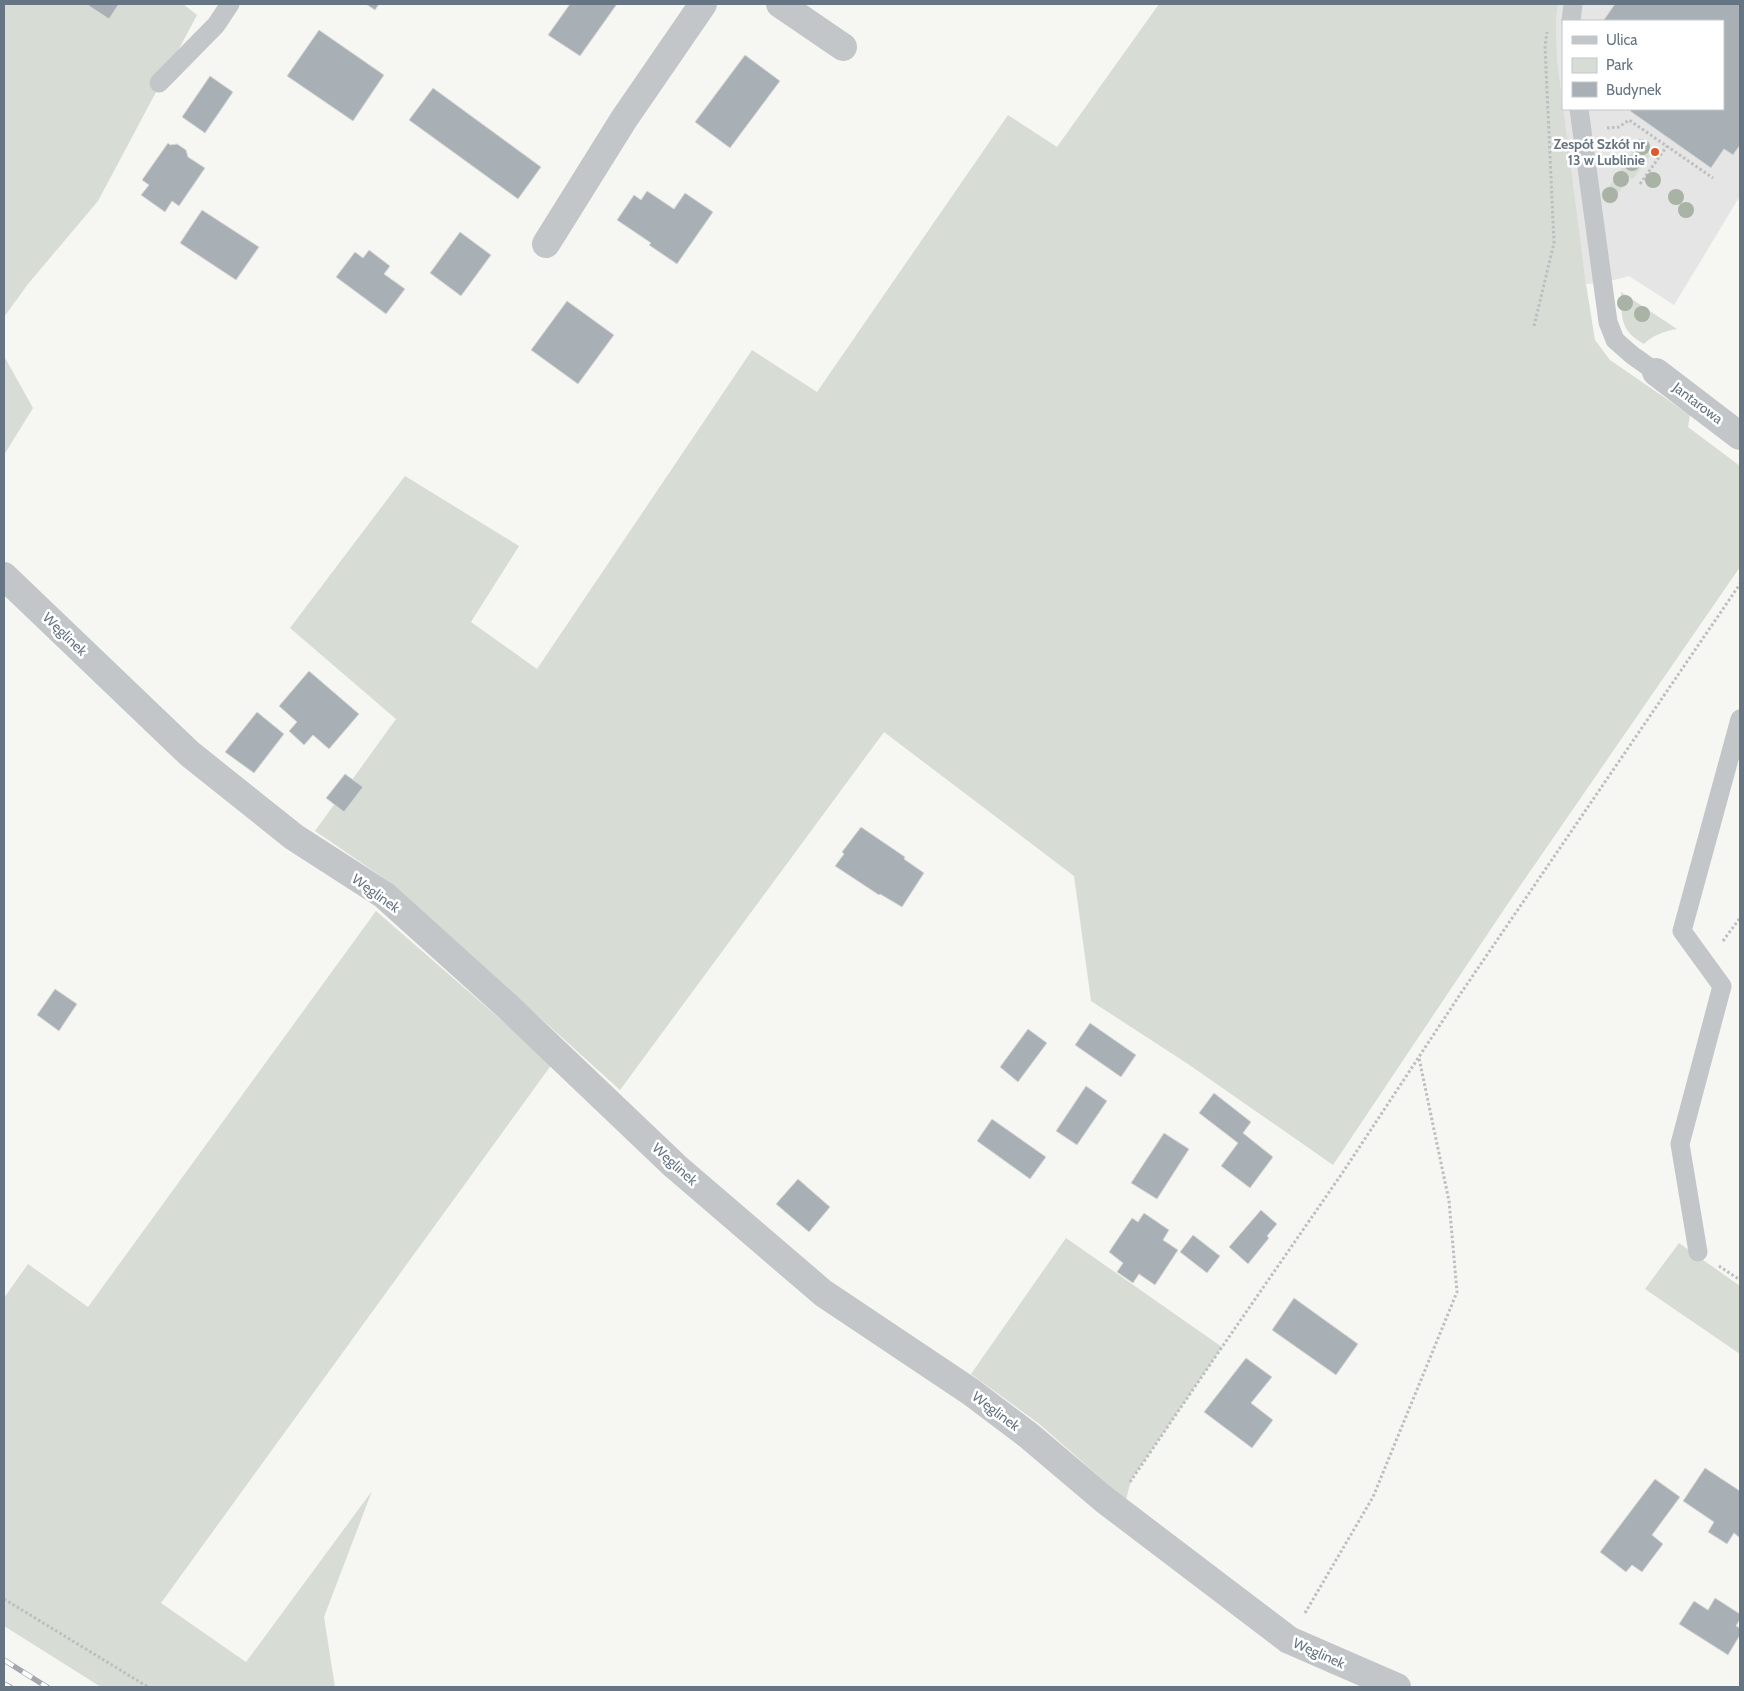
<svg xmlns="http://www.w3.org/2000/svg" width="1744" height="1691" font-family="Cabin,sans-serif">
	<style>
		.built { fill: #e4e5e4 }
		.green { fill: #d7ddd4 }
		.building { fill: #a9b0b5; stroke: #d8d8d6 }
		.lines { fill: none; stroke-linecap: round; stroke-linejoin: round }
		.path { stroke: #bcbec0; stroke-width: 3; stroke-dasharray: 2.5 2.5; stroke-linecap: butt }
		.lane { stroke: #c2c6c9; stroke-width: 19 }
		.street { stroke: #c2c6c9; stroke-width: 28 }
		.rail-casing { stroke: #a3a8ae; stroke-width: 5.5 }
		.rail { stroke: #fff; stroke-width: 4; stroke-dasharray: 11; stroke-linecap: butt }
		.tree { fill: #a8b2a5 }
		.poi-dot { fill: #de5a2c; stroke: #fff; stroke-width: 2 }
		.labels { text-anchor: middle; stroke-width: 5; stroke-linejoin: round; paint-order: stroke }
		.poi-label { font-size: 14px; font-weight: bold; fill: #667583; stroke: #fff; text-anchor: end }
		.street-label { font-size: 14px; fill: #667583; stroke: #fff }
	</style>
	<rect width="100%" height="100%" fill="#f6f6f3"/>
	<polygon class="built" points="1558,4 1740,4 1740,196 1674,305 1629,276 1602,283 1586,284 1563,109 1723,109 1723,21 1563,21 1563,105 1557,59 1556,19"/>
	<g class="green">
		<polygon points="4,4 183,4 197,15 98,201 28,284 4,317"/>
		<polygon points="1159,4 1558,4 1556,19 1557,59 1586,284 1595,340 1610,360 1690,415 1688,427 1740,466 1740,567 1511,899 1333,1165 1188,1064 1091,1001 1074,876 884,732 620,1090 391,883 315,831 396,719 290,628 405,476 519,546 471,622 537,669 752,350 817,392 1008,115 1057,147"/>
		<polygon points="1640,141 1654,150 1633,179 1629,177 1611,204 1605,198 1607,190"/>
		<path d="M1621,292L1677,329C1665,331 1653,335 1644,344C1619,330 1622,317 1621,292Z"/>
		<polygon points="4,356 33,408 4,455"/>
		<polygon points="376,911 552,1064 161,1603 246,1662 372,1491 324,1617 335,1687 101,1687 4,1626 4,1298 28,1264 88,1307"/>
		<polygon points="1066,1238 1222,1347 1131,1480 1126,1500 1038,1423 971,1374"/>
		<polygon points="1679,1243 1740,1286 1740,1354 1645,1289"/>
	</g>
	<g class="building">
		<polygon points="86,4 119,4 109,19"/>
		<polygon points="366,4 379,4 375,10"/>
		<polygon points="570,4 617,4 580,56 548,35"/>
		<polygon points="1615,4 1740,4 1740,145 1733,155 1724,149 1711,168 1630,111 1632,109 1723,109 1723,21 1603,21"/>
		<polygon points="319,30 384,75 353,121 287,76"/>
		<polygon points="745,55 780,81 730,148 695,122"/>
		<polygon points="210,76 233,92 205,133 182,117"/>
		<polygon points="433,88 541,167 518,199 409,120"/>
		<polygon points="168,143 170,145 177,144 186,150 188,157 205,168 179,206 172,201 165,212 141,195 149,185 142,180"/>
		<polygon points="647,191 674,209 685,193 713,212 677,264 649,245 651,243 617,220 634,195 641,200"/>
		<polygon points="202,210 259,247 236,280 180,243"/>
		<polygon points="460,232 491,255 461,296 430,273"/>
		<polygon points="369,250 390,266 384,274 405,289 386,314 336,277 355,252 363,258"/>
		<polygon points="567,301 614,335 578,384 531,350"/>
		<polygon points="309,671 359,714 329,749 313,735 304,745 289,731 297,722 279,706"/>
		<polygon points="257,712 284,734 254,773 225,752"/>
		<polygon points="345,774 363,787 344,812 326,798"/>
		<polygon points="861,827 905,857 904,859 924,873 902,907 880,894 879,895 835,866 844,854 842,852"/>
		<polygon points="55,989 77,1004 59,1031 37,1015"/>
		<polygon points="1090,1023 1136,1055 1121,1077 1075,1045"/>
		<polygon points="1028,1029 1047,1043 1018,1082 1000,1067"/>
		<polygon points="1086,1086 1107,1101 1077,1145 1056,1131"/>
		<polygon points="1214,1093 1251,1122 1243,1133 1273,1157 1250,1188 1221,1166 1238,1143 1199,1113"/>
		<polygon points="992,1119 1046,1157 1030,1179 977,1141"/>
		<polygon points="1164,1133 1189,1149 1157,1199 1131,1183"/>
		<polygon points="798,1179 830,1207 809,1232 776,1204"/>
		<polygon points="1261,1210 1277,1224 1267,1236 1269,1238 1248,1264 1229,1247"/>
		<polygon points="1144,1213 1169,1230 1163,1240 1178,1250 1155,1285 1139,1274 1133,1283 1117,1272 1123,1263 1109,1252 1132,1218 1138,1222"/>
		<polygon points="1193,1235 1220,1256 1207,1273 1180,1252"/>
		<polygon points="1294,1298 1358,1344 1336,1375 1272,1330"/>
		<polygon points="1246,1358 1272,1377 1251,1403 1273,1420 1252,1448 1204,1412"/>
		<polygon points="1705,1468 1740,1491 1740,1538 1734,1533 1727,1544 1708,1532 1714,1522 1683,1501"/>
		<polygon points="1655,1479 1680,1497 1652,1535 1663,1544 1642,1572 1632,1565 1626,1572 1600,1552"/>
		<polygon points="1715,1598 1740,1614 1740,1619 1736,1626 1740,1628 1740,1635 1728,1655 1679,1624 1694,1601 1708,1610"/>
	</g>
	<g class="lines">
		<g class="path">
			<polyline points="1607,128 1619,127 1629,120 1713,178"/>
			<polyline points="1640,184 1667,146"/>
			<polyline points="1534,326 1554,243 1545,46 1547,32"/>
			<polyline points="1723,941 1740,918"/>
			<polyline points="1719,1266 1740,1280"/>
			<polyline points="1130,1482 1222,1347 1343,1172 1461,993 1740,584"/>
			<polyline points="4,1599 148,1687"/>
			<polyline points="1305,1613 1373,1497 1457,1292 1449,1201 1419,1058"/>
		</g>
		<g class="lane">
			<polyline points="1571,21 1573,4"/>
			<polyline points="159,83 216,25 230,4"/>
			<polyline points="1579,109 1608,322 1615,340 1632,355 1656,372"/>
			<polyline points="1698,1252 1680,1144 1722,986 1682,931 1740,719"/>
		</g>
		<g class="street">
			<polyline points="780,4 843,47"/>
			<polyline points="546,244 624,119 703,4"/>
			<polyline points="1656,372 1740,436"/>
			<polyline points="4,576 190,754 294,837 384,895 505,1004 675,1166 823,1293 971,1392 1028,1435 1106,1501 1289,1640 1397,1687"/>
		</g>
		<g class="rail-casing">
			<g id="rail">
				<polyline points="4,1660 47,1687"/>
				<polyline points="4,1684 10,1687"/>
			</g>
		</g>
		<use href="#rail" class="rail"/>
	</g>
	<g class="tree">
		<circle cx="1642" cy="147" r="8"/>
		<circle cx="1632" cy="163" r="8"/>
		<circle cx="1621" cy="179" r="8"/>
		<circle cx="1653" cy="180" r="8"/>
		<circle cx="1610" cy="195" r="8"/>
		<circle cx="1676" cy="197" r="8"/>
		<circle cx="1686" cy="210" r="8"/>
		<circle cx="1625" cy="303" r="8"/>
		<circle cx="1642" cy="314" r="8"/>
	</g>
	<circle class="poi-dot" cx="1655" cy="152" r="5"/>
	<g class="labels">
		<g class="poi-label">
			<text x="1645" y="149">Zespół Szkół nr<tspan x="1645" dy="16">13 w Lublinie</tspan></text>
		</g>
		<g class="street-label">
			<text transform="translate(1698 403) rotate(37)" y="5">Jantarowa</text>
			<text transform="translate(65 634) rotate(44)" y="5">Węglinek</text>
			<text transform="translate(376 893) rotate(36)" y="5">Węglinek</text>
			<text transform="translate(675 1164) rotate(42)" y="5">Węglinek</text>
			<text transform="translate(996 1411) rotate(37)" y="5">Węglinek</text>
			<text transform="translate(1319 1653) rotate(24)" y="5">Węglinek</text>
		</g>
	</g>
	<rect width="1744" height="1691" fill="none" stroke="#667583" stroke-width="10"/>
	<rect x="1562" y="20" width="162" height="90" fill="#ffffff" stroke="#c2c8cd"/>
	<rect x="1572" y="36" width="25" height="8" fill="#c2c6c9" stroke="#c2c8cd"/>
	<text x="1606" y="45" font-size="15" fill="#667583">Ulica</text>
	<rect x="1572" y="58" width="25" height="15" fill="#d7ddd4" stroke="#c2c8cd"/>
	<text x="1606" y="70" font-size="15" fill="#667583">Park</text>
	<rect x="1572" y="82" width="25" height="15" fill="#a9b0b5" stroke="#c2c8cd"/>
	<text x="1606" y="95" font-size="15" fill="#667583">Budynek</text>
</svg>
